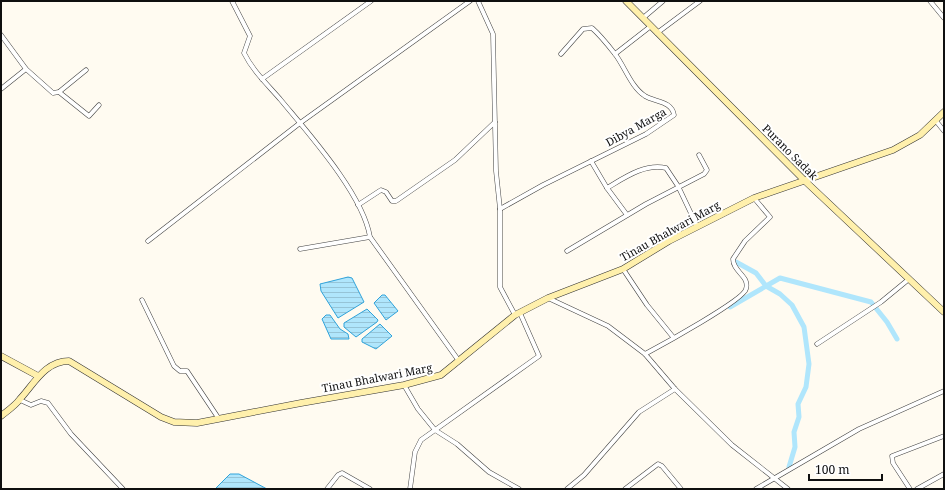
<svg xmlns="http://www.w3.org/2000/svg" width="945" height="490" font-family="'Noto Serif',serif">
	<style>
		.water { fill: url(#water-rules); stroke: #30a3da }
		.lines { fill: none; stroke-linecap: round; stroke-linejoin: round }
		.canal { stroke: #b0e6fc; stroke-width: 5 }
		.street-casing { stroke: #424242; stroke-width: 5 }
		.secondary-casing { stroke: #313131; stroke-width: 7 }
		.street { stroke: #fff; stroke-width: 4 }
		.secondary { stroke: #fff0ac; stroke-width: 6 }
		.labels { text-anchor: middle; stroke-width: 4; stroke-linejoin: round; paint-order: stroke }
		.street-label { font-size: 11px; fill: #0f0f0f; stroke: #fff }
	</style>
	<defs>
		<pattern id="water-rules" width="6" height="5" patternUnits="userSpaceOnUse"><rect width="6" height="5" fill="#b0e6fc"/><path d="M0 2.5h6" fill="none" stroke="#96c4d7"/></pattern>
	</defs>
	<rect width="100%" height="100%" fill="#fffbf1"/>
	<g class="water">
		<polygon points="348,277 352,278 364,302 338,318 321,291 320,284"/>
		<polygon points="382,295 385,295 398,311 386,320 374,303"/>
		<polygon points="367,309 378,320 377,322 356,337 344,327 344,323"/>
		<polygon points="326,315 330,315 340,329 348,334 349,339 331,339 322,319"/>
		<polygon points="380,324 392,336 376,349 362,342 362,339"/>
		<polygon points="230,474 239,474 267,489 215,489"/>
	</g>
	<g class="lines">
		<g class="canal">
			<polyline points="736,262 756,273 766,286 780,294 792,305 804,327 809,364 806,387 798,404 799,417 794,432 795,447 789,467"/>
			<polyline points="730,307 780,278 871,302 887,322 897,339"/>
		</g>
		<g class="street-casing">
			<g id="street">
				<path d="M232,1L250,36L244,53C253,71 267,84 280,99C308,133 363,194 370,237L459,361"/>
				<polyline points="478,1 493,34 496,171 500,209 500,287 515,315"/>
				<polyline points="930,1 944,18"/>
				<polyline points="643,18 663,1"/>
				<polyline points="657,33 700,1"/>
				<polyline points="1,35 26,69 53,93 59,92 86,70"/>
				<polyline points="615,54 651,26"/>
				<polyline points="262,79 371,1"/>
				<polyline points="1,89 26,69"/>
				<polyline points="59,92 89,116 99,105"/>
				<polyline points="936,121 944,131"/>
				<polyline points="591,161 607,188 627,215"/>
				<path d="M607,188C624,178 645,163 666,168L678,186L697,226"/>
				<polyline points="358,205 381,190 386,192 392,201 396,201 455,160 495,122"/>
				<path d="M500,209L543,185L646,134L674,115C672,101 655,102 645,96C631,87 625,67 615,54C608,45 600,35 592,28L583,29L561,54"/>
				<polyline points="148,241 300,123 470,1"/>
				<polyline points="300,249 370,237"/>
				<polyline points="567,251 646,204 704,174 707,170 699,155"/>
				<polyline points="623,269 647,305 673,337"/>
				<polyline points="548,298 608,326 645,354 675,389 732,445 788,489"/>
				<polyline points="142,300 174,366 180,371 187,371 219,419"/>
				<polyline points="817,344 881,302 909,279"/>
				<path d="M645,354C660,346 744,300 746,289C750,276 733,272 733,259L745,241L770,217L754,198"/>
				<polyline points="404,385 418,409 435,430 457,444 489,472 519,489"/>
				<polyline points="20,400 31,405 41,401 48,403 71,434 123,489"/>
				<polyline points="327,489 338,475 342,473 370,489"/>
				<polyline points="410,489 415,452 421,440 539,356 520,313"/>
				<polyline points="567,489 584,475 639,412 675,389"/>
				<polyline points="625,489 658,464 662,466 681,489"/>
				<polyline points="756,489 859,429 944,391"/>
				<polyline points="910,489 893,463 892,456 944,436"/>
				<polyline points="917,489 944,474"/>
			</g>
		</g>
		<g class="secondary-casing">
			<g id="secondary">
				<polyline points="626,1 805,181 944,312"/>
				<polyline points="1,356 38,376"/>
				<path d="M1,416C7,411 15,406 20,399C34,384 45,361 69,361L161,417L174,422L197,423L301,403L404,385L441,375L515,315L548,298L623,269L669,241L754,198L893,150L920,135L944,112"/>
			</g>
		</g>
		<use href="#street" class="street"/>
		<use href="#secondary" class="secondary"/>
	</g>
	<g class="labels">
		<g class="street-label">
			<text transform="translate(636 127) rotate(-29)" y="4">Dibya Marga</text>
			<text transform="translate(790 152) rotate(45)" y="4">Purano Sadak</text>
			<text transform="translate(670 231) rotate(-29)" y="4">Tinau Bhalwari Marg</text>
			<text transform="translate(377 378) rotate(-11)" y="4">Tinau Bhalwari Marg</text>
		</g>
	</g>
	<rect width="945" height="490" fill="none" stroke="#0f0f0f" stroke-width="4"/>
	<path d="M809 474v6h73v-6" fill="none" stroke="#0f0f0f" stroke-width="2"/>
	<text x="815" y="474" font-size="12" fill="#0f0f0f" stroke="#ffffff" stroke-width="3" paint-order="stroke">100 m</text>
</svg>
